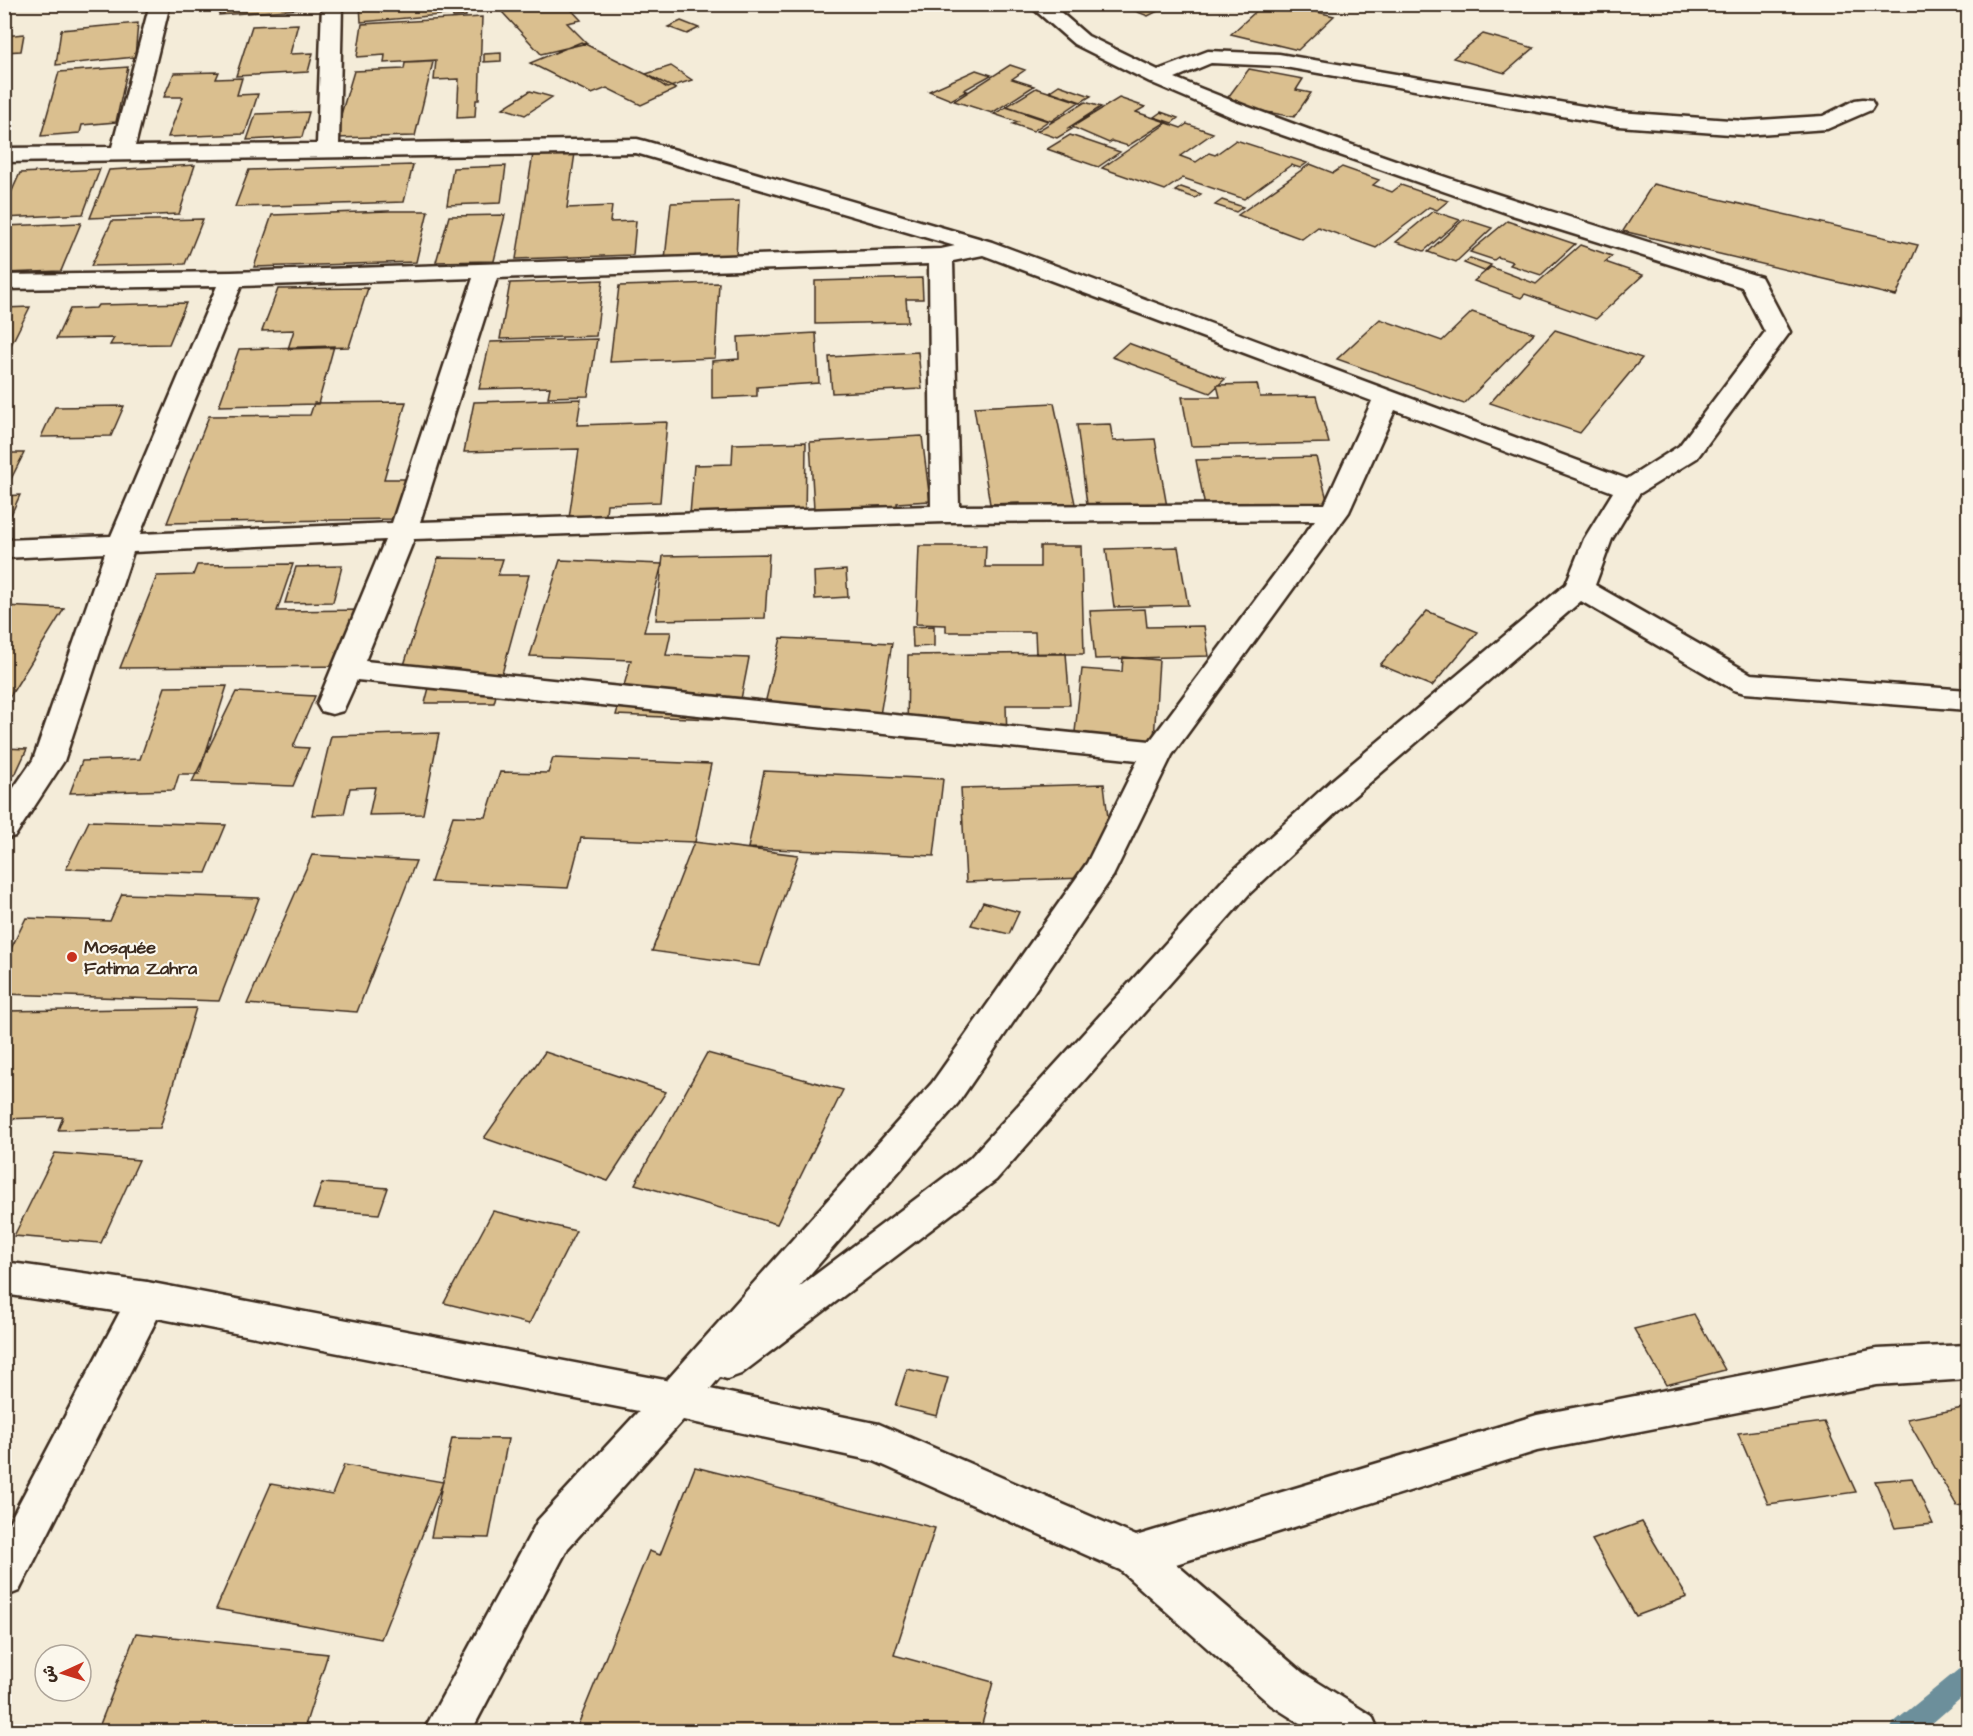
<svg xmlns="http://www.w3.org/2000/svg" width="1973" height="1736" viewBox="0 0 1973 1736" font-family="'Architects Daughter','Playpen Sans Arabic',sans-serif">
  <style>
    .lines { fill: none; stroke-linecap: round; stroke-linejoin: round }
    .stream { fill: #6c8f9b; fill-rule: evenodd }
    .building { fill: #dabf8f; stroke: #3b2a1e; stroke-width: 1.5 }
    .street-casing { stroke: #3b2a1e; stroke-width: 5 }
    .secondary-casing { stroke: #3b2a1e; stroke-width: 5 }
    .street { fill: #fbf7ec; fill-rule: evenodd }
    .secondary { fill: #fbf7ec; fill-rule: evenodd }
    .poi-dot { fill: #c8321e; stroke: #fbf7ec; stroke-width: 2 }
    .labels { text-anchor: middle; stroke-width: 4.5; stroke-linejoin: round; paint-order: stroke }
    .poi-label { font-size: 18px; font-weight: bold; fill: #3b2a1e; stroke: #fbf7ec; text-anchor: start }
  </style>
  <rect width="100%" height="100%" fill="#f4ecd9"/>
  <filter id="ink" filterUnits="userSpaceOnUse"><feTurbulence type="fractalNoise" baseFrequency=".0167" numOctaves="2"/><feDisplacementMap in="SourceGraphic" scale="12" xChannelSelector="R" yChannelSelector="G"/><feConvolveMatrix kernelMatrix="1 2 1 2 8 2 1 2 1" color-interpolation-filters="sRGB"/></filter>
  <g filter="url(#ink)">
    <g class="lines">
      <path class="stream" d="M1968,1665V1692L1922,1732H1890L1893,1723L1959,1669Z"/>
    </g>
    <path class="building" d="M221,4H302L301,9L219,15Z
      M360,4H465L466,16L453,17L452,14L361,22Z
      M537,4H566L581,20L567,23L587,43L541,54L502,12Z
      M1117,4H1172L1148,16Z
      M1264,4H1284L1334,16L1298,50L1231,34Z
      M482,17L479,100H476L475,117L457,118L459,79L434,80L436,60L384,63L385,55L357,57L362,24Z
      M681,21L699,28L687,34L668,27Z
      M138,23L135,57L56,65L61,30Z
      M298,24L290,54L313,53L308,72L236,76L252,26Z
      M24,34L21,51L4,52V36Z
      M1483,34L1534,48L1505,73L1453,58Z
      M581,42L676,89L641,105L607,88L592,94L530,63Z
      M501,53V61L484,62V54Z
      M433,62L415,136L334,138L354,71L404,69L405,63Z
      M1010,65L1025,70L1012,79L1034,86L992,113L954,101Z
      M671,66L692,80L667,88L646,74Z
      M128,67L116,122L82,125L80,133L41,136L59,72Z
      M1249,69L1303,79L1296,90L1311,93L1294,117L1223,104Z
      M976,70L991,75L964,90L967,91L951,100L929,91Z
      M219,72L216,79L242,78L237,95L258,94L245,134L168,137L183,97H164L174,73Z
      M1059,85L1091,96L1081,102L1050,91Z
      M1036,88L1079,102L1051,121L1007,106Z
      M530,91L552,97L525,115L503,108Z
      M1119,98L1145,107L1136,112L1166,122L1128,146L1112,141L1109,143L1072,127Z
      M1085,102L1101,107L1068,128L1072,129L1057,138L1037,131Z
      M1006,107L1048,121L1033,131L1013,124L1018,122L994,114Z
      M309,112L302,137L247,140L256,114Z
      M1161,112L1178,118L1172,123L1154,117Z
      M1167,123L1181,128L1187,124L1213,133L1180,156L1196,162L1209,153L1215,155L1236,140L1307,163L1300,168L1291,165L1244,199L1183,178L1165,190L1102,168Z
      M1070,135L1120,152L1098,167L1047,149Z
      M575,153L567,208L612,206L610,222L636,221L633,255L516,259L533,154Z
      M1310,164L1333,173L1342,167L1379,180L1373,185L1392,192L1401,185L1448,201L1437,210L1429,207L1376,248L1318,227L1302,239L1238,215Z
      M195,165L179,214L90,218L109,170Z
      M413,165L404,202L235,207L249,170Z
      M506,166L501,203L447,205L453,168Z
      M100,169L83,214L4,218V202H7L20,173Z
      M1653,184L1918,245L1896,296L1623,231Z
      M1181,187L1201,194L1195,198L1175,191Z
      M1222,200L1243,207L1236,212L1215,205Z
      M739,201L736,257L665,259L671,203Z
      M389,211H428L416,262L254,267L272,215Z
      M1433,211L1460,220L1424,251L1396,242Z
      M505,215L494,261L436,262L449,216Z
      M203,219L185,264L91,266L112,221Z
      M1464,219L1492,228L1456,262L1428,252Z
      M1507,221L1575,244L1541,275L1510,265L1513,262L1498,257L1494,260L1470,252Z
      M81,223L61,271L4,273V226Z
      M1580,245L1612,256L1605,262L1643,275L1596,319L1525,294L1521,298L1474,281L1491,267L1536,284Z
      M1470,258L1491,265L1484,271L1464,263Z
      M922,278L923,299H906L908,322L815,324V281Z
      M603,280L596,336L500,339L510,283Z
      M719,283L715,358L610,362L619,286Z
      M368,288L349,347L288,349L294,330L262,331L278,289Z
      M186,303L169,344L110,345L114,338L56,339L70,309L96,308L98,305Z
      M30,307L4,359V308Z
      M1472,312L1534,333L1464,404L1337,359L1380,319L1442,341Z
      M1555,330L1642,358L1580,433L1490,403Z
      M816,333L819,383L757,387V396L712,398V361L739,359L738,337Z
      M597,339L588,396L548,397L550,387L479,389L490,342Z
      M1128,343L1225,379L1210,393L1112,357Z
      M334,346L318,404L219,406L239,349Z
      M918,352L922,389L832,393L829,357Z
      M1257,384L1260,397L1316,396L1329,443L1191,446L1182,397H1220L1217,385Z
      M581,399L577,425L667,422L660,502L607,504L605,524L568,525L579,449L464,452L474,402Z
      M406,402L384,479H405L393,519L167,523L209,416L310,415L314,403Z
      M1054,403L1078,518L1022,521L1019,503L990,504L974,407Z
      M124,406L111,436L41,437L55,407Z
      M1110,424L1113,441L1155,439L1169,518L1089,520L1077,425Z
      M922,436L930,501L897,503L899,522L815,526L810,442Z
      M806,442L805,524L689,527L694,465L732,464L733,444Z
      M4,453H24L4,493Z
      M1316,457L1331,515L1207,518L1196,460Z
      M20,495L4,530V496Z
      M919,546H986L985,567H1040V546H1081L1084,654H1036L1035,632H946V625L916,624Z
      M1178,547L1188,605L1114,607L1106,549Z
      M769,554L765,618L656,620L663,556Z
      M438,558L503,559L498,575H529L494,703H425L430,684H398Z
      M560,560L662,564L644,632H671L666,655L749,658L737,720L616,715L631,660L530,656Z
      M293,564L277,611L365,610L349,666L120,668L157,576L193,575L197,565Z
      M342,566L333,602L285,603L296,567Z
      M846,570L848,597L815,599L814,572Z
      M4,606L64,609L4,706Z
      M1145,609L1147,627L1204,626L1209,656L1095,659L1090,611Z
      M1427,611L1478,632L1432,686L1380,665Z
      M934,626V646L913,647L912,627Z
      M781,638L892,643L878,727L761,720Z
      M1066,653L1070,705H1006L1007,738L907,739L908,655Z
      M1123,657L1159,660L1153,755L1073,750L1082,669L1122,672Z
      M227,686L199,774H179L174,790L70,793L82,761L140,759L165,687Z
      M236,692L315,696L293,747L309,748L293,786L192,782Z
      M439,733L423,814L369,815L375,787L350,788L344,814L312,815L331,736Z
      M4,748L27,749L15,775H4Z
      M553,758L711,764L695,842L581,838L568,888L431,882L453,816L486,817L500,772L548,773Z
      M764,771L943,779L934,856L748,848Z
      M1104,784L1115,877L966,882L961,788Z
      M89,821L226,825L206,873L66,869Z
      M694,842L798,855L760,966L652,951Z
      M312,855L416,861L357,1012L247,1004Z
      M122,894L259,898L219,1001L4,994V963L26,918L110,921Z
      M983,902L1019,912L1009,934L971,925Z
      M196,1008L160,1128L58,1130L63,1117L4,1119V1011Z
      M545,1052L666,1092L608,1181L484,1138Z
      M707,1053L843,1090L777,1224L635,1184Z
      M55,1153L139,1160L101,1243L14,1236Z
      M322,1183L388,1188L379,1214L313,1209Z
      M493,1211L576,1231L529,1324L444,1303Z
      M1694,1314L1725,1370L1666,1385L1634,1329Z
      M907,1369L948,1378L937,1416L895,1406Z
      M1968,1407V1504L1957,1506L1907,1419Z
      M1824,1422L1856,1492L1768,1504L1738,1433Z
      M452,1438L508,1439L489,1538L431,1537Z
      M344,1465L443,1482L381,1639L216,1609L271,1484L332,1495Z
      M695,1467L935,1528L894,1655L993,1682L980,1732H575L649,1551L660,1555Z
      M1912,1478L1933,1524L1895,1528L1875,1481Z
      M1642,1522L1687,1597L1636,1616L1592,1540Z
      M136,1633L328,1654L303,1732H97Z"/>
    <g class="lines">
      <g class="street-casing">
        <path id="street" d="M150,4H170L135,146L317,144L322,4H342L339,144L637,139L645,141L992,242L1627,479L1679,446L1765,332L1742,287L1509,214L1239,120L1150,82L1074,44L1028,4H1051L1088,36L1158,70L1208,51L1279,54L1618,112L1744,121L1823,116L1855,100L1863,99L1871,100L1874,105L1871,110L1827,129L1744,135L1618,126L1279,66L1211,63L1175,78C1366,156 1564,216 1761,277L1790,332L1697,458L1639,494L1612,539L1595,585L1751,674L1968,690V710L1745,693L1734,690L1581,601L1353,797L1249,894L996,1180L741,1374L727,1379L720,1377L710,1389L879,1424L1136,1536L1537,1415L1877,1349L1968,1345V1379L1877,1385L1537,1451L1176,1564L1303,1673L1372,1716L1379,1732H1314L1271,1705L1120,1570L874,1461L683,1420L568,1548L471,1732H423L538,1520L661,1387L932,1083L1087,863L1138,760L357,680L343,711L332,714L321,711L317,704L385,540L133,552L64,761L15,836L4,839V802L33,760L105,553L4,558V540L111,536L217,286L4,289V275L232,272L941,249L955,246L636,153L4,162V148L112,147ZM983,255L1372,401L1325,504L959,506L953,261ZM929,264L931,506L420,522L497,278ZM473,278L392,523L140,534L241,286ZM1395,410L1613,492L1584,539L1566,584L1331,781L1225,878L970,1158L799,1287L958,1103L1113,876L1172,755L1349,512ZM1315,520L1150,741L365,661L414,539L945,522Z
          M147,1282L161,1287L167,1299L19,1591L4,1597V1532L133,1287Z"/>
      </g>
      <g class="secondary-casing">
        <path id="secondary" d="M4,1262L147,1282L675,1382L689,1387L695,1400L689,1413L675,1418L147,1316L4,1294Z"/>
      </g>
      <use href="#street" class="street"/>
      <use href="#secondary" class="secondary"/>
    </g>
  </g>
  <circle class="poi-dot" cx="72" cy="957" r="6"/>
  <g class="labels">
    <g class="poi-label">
      <text x="84" y="953">Mosquée<tspan x="84" dy="21">Fatima Zahra</tspan></text>
    </g>
  </g>
  <rect width="1973" height="1736" fill="none" stroke="#fbf7ec" stroke-width="24"/>
  <rect x="12" y="12" width="1949" height="1712" fill="none" stroke="#3b2a1e" stroke-width="2" filter="url(#ink)"/>
  <g transform="translate(63 1673) rotate(266)"><circle r="28" fill="#fbf7ec" stroke="#aea59a" stroke-width="1.5"/>
  <path d="M0-4.5L10 22L0 15L-10 22Z" fill="#c8321e"/>
  <text y="-9" font-size="16" font-weight="bold" text-anchor="middle" fill="#3b2a1e">ش</text>
  </g>
</svg>
